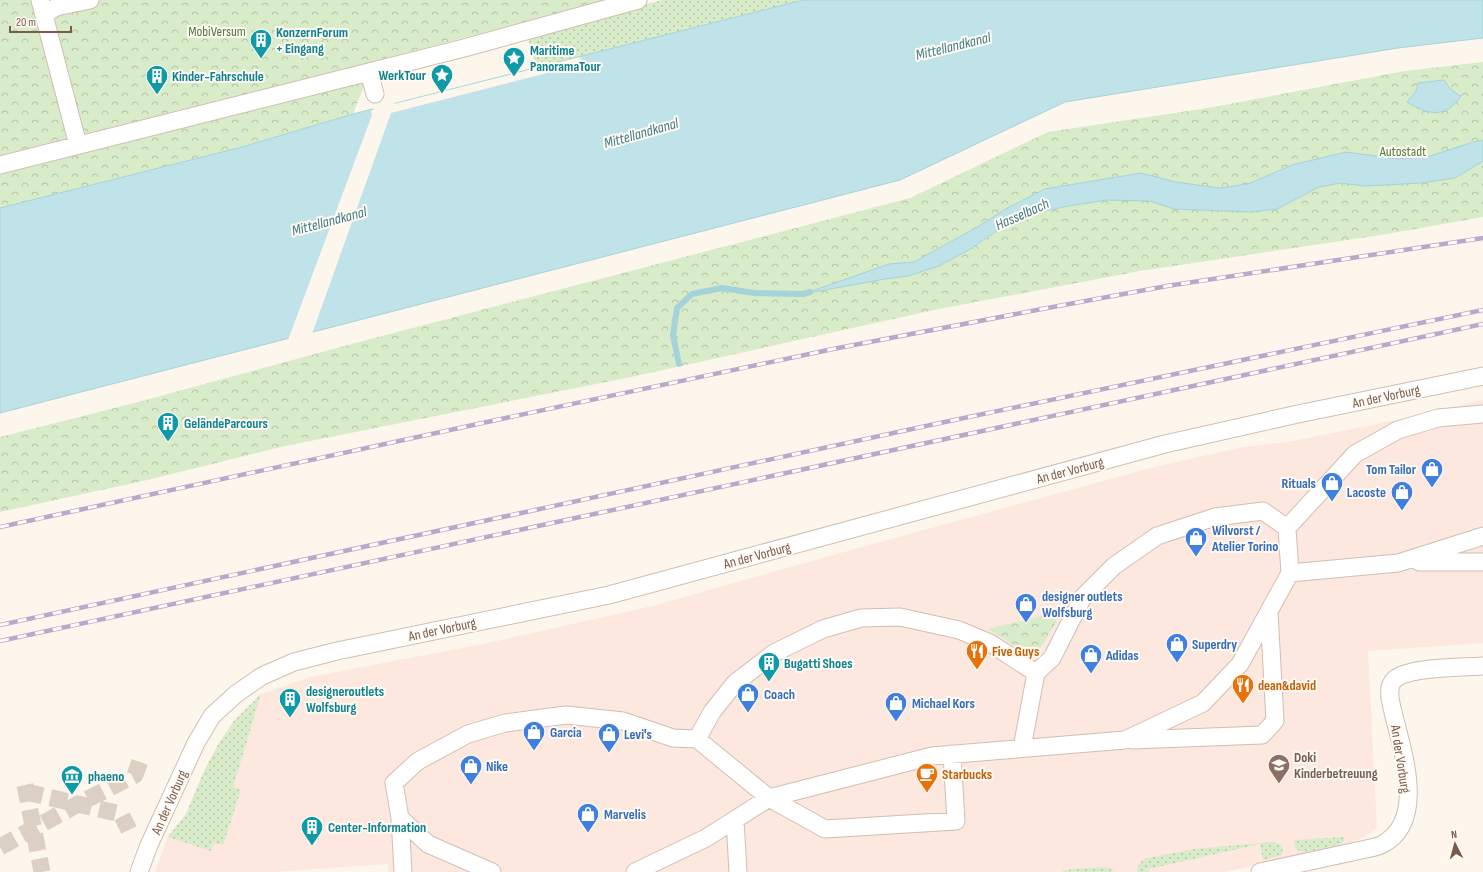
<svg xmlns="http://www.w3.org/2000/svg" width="1483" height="872" viewBox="0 0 1483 872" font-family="'Sofia Sans Condensed',sans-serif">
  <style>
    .commercial { fill: #fde8e0 }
    .grass { fill: url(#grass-dots) }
    .park { fill: url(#park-crowns) }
    .water { fill: #bfe3e8; stroke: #a5d3da }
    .pier { fill: #fdf6ec }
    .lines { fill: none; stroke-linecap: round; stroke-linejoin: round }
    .stream { stroke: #a5d3da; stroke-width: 6 }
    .street-tunnel { stroke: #dcd0c4; stroke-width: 17; stroke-dasharray: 17 8; stroke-linecap: butt }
    .street-casing { stroke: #d1beb0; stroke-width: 19 }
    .street { stroke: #fff; stroke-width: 17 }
    .rail-casing { stroke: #b9a8c9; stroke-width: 4.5 }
    .rail { stroke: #fffaf3; stroke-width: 3; stroke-dasharray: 9; stroke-linecap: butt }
    .labels { text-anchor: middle; stroke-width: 4; stroke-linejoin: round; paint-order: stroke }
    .park-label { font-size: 14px; fill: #537a41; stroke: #fffaf3 }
    .culture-label { font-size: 14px; font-weight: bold; fill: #0d838f; stroke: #fffaf3; text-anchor: start }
    .street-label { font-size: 14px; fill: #7a5c4d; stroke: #fffaf3 }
    .shop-label { font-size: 14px; font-weight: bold; fill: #366cbe; stroke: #fffaf3; text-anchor: start }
    .food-label { font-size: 14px; font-weight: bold; fill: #c56008; stroke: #fffaf3; text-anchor: start }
    .education-label { font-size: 14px; font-weight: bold; fill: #785e54; stroke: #fffaf3; text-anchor: start }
    .water-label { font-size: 15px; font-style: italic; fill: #437c86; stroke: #fffaf3 }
  </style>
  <defs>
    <pattern id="grass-dots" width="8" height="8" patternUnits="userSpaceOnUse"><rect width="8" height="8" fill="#d8ecc9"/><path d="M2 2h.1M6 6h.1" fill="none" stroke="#b4c2a5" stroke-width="1.8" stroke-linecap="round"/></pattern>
    <pattern id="park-crowns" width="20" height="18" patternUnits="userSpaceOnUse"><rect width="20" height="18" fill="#d8ecc9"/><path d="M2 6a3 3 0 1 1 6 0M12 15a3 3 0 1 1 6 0" fill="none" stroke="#b4c2a5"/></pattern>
  </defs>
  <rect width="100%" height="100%" fill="#fdf6ec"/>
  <path class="commercial" d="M1483,400V643L1368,651L1377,828L1364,837L1346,845L1225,872H389L388,864L272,872H155L168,836L186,814L204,771L219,743L234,721L261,694L287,685L310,677L488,643L652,606L869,545L1158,466L1243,447L1287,442L1382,423Z"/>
  <path class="grass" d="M663,0H803L536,68L527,34Z
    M261,694L233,787L241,790L223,845L214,843L211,851L168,837L186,814L204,771L219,743L234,721Z
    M1344,837V841L1341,844L1306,852L1299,851L1295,847L1294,840Z
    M1273,842L1281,845L1283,852L1280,856L1263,860L1260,844L1149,869V872H1137C1138,865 1140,861 1147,858L1195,849Z
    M1104,867L1111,869L1114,872H1063V870Z"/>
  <path class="park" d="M0,0H610L374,61L353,114L242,147L0,208Z
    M1483,62V217L1381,235L1140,271L934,310L636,376L285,446L143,481L0,512V437L138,402L359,342L910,198L1048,132L1208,108L1405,71Z
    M1050,614L1057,621L1034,658L988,629Z"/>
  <path class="water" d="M803,0H1483V38L1398,48L1065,102L900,180L0,413V208L242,147L353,114Z
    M1444,80L1451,90L1461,96C1446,119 1427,115 1407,102L1416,91L1418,83Z
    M1483,140V161L1455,178L1422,183L1365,186L1340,183L1319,187L1277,209L1250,212L1197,210L1174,209L1149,201L1107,200L1068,206L1023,216L989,236L969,250L939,266L908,276L885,279L803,294L889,264L914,262L979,226L1009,207L1045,189L1141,173L1176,182L1219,188L1248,184L1292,165L1346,152L1398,159L1430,156L1470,143Z"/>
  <path class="pier" d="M580,57L582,64L391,113L312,334L288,340L372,115L371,110H373L374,107L394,102V104Z"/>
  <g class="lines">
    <path class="stream" d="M679,364L673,335L677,308L692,294L722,288L754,293L803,294L810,292"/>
    <path class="street-tunnel" d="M25,785L42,872
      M26,792L121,814L129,830
      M0,847L78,804L135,775L141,758"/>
    <g class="street-casing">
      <path id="street" d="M40,0L78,145
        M44,15L56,7L90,0
        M369,72L375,94
        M0,165L464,48L638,0
        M1287,528L1290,573
        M1419,562H1483
        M697,739L769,798L825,829L956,821L952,754
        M1132,740L1262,735L1275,721L1269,612
        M1022,748L1036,673
        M400,818L403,872
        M735,820L738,872
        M139,872L149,845L196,743L212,716L236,694L262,676L294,662L337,651L609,595L1165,444L1298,414L1483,376
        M492,872L428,844L400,818L394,783L418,761L468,734L505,723L566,715L623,721L673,738L697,739L712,712L735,683L774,653L823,629L861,618L900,617L959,630L990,643L1036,673L1052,658L1083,597L1114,566L1157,536L1215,517L1263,511L1287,528L1355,454L1398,430L1438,418L1483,414
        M635,872L706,838L769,798L932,756L1125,740L1203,703L1240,664L1290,573L1398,563L1483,536
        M1260,872L1366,849C1371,848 1377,847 1381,845C1428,822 1402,750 1393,712C1391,703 1386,688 1394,680C1406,667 1463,667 1483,666"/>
    </g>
    <use href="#street" class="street"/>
    <g class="rail-casing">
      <path id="rail" d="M0,527L501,419L833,349L1042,309L1167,286L1483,238
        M0,625L940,423L1483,310
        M0,641L1483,324"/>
    </g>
    <use href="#rail" class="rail"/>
  </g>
  <defs>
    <g id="building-pin" transform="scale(1.15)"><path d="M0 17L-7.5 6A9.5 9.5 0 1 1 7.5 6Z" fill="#0f9aa8" stroke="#fffaf3"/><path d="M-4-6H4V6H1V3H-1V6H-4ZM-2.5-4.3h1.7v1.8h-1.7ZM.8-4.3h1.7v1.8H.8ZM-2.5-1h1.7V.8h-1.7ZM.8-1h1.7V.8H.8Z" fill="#fff"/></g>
    <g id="sight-pin" transform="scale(1.15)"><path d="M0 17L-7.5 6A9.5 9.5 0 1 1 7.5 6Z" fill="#0f9aa8" stroke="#fffaf3"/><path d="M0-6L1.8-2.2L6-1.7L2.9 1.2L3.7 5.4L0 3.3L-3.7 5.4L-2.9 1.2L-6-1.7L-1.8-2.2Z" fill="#fff"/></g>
    <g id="shop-pin" transform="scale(1.15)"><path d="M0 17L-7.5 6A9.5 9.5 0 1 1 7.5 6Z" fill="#3f7fe0" stroke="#fffaf3"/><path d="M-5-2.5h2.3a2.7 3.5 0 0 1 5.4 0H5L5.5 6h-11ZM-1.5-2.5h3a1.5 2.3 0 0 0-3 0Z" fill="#fff"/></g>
    <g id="restaurant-pin" transform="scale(1.15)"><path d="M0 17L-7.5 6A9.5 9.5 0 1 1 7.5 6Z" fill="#e8710a" stroke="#fffaf3"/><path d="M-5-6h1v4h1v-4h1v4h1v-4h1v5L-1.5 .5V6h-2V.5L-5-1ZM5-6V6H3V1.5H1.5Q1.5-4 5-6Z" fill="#fff"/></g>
    <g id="school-pin" transform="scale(1.15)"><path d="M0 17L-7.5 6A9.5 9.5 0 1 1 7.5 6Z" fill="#8d6e63" stroke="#fffaf3"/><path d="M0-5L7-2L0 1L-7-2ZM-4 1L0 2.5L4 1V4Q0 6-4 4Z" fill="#fff"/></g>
    <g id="cafe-pin" transform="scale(1.15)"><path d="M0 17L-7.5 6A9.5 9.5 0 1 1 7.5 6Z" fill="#e8710a" stroke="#fffaf3"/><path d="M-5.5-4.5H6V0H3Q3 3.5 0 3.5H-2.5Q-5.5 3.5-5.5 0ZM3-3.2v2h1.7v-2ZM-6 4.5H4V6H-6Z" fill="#fff"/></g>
    <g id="museum-pin" transform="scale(1.15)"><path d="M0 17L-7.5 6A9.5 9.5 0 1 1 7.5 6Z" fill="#0f9aa8" stroke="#fffaf3"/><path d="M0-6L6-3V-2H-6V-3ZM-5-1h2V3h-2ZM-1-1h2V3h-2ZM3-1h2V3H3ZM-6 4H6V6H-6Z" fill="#fff"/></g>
  </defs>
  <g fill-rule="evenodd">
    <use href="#building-pin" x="261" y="40"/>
    <use href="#sight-pin" x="514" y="58"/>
    <use href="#sight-pin" x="442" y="75"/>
    <use href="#building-pin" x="157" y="76"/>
    <use href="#building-pin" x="168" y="423"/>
    <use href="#shop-pin" x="1432" y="469"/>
    <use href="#shop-pin" x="1332" y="483"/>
    <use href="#shop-pin" x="1402" y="492"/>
    <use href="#shop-pin" x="1196" y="538"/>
    <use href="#shop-pin" x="1026" y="604"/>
    <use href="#shop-pin" x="1177" y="644"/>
    <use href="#restaurant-pin" x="977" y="651"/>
    <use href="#shop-pin" x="1091" y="655"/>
    <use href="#building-pin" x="769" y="663"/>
    <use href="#restaurant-pin" x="1243" y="685"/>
    <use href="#shop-pin" x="748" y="694"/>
    <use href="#building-pin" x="290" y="699"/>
    <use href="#shop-pin" x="896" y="703"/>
    <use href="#shop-pin" x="534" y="732"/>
    <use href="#shop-pin" x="609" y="734"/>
    <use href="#school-pin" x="1279" y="765"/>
    <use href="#shop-pin" x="471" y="766"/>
    <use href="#cafe-pin" x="927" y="774"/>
    <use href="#museum-pin" x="72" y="776"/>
    <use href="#shop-pin" x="588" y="814"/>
    <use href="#building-pin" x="312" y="827"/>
  </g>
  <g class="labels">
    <g class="park-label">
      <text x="217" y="36">MobiVersum</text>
      <text x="1403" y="156">Autostadt</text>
    </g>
    <g class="culture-label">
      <text x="276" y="37">KonzernForum<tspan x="276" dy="16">+ Eingang</tspan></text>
      <text x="530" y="55">Maritime<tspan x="530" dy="16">PanoramaTour</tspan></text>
      <text x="426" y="80" text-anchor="end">WerkTour</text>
      <text x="172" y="81">Kinder-Fahrschule</text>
      <text x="184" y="428">GeländeParcours</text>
      <text x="784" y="668">Bugatti Shoes</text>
      <text x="306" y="696">designeroutlets<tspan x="306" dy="16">Wolfsburg</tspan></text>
      <text x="88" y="781">phaeno</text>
      <text x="328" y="832">Center-Information</text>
    </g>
    <g class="street-label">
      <text transform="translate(1386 396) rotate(-12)" y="5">An der Vorburg</text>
      <text transform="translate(1070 470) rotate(-15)" y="5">An der Vorburg</text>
      <text transform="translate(757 555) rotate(-15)" y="5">An der Vorburg</text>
      <text transform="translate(442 629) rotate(-12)" y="5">An der Vorburg</text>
      <text transform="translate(1401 759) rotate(81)" y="5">An der Vorburg</text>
      <text transform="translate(169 802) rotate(-66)" y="5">An der Vorburg</text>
    </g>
    <g class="shop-label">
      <text x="1416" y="474" text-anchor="end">Tom Tailor</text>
      <text x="1316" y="488" text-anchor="end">Rituals</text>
      <text x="1386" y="497" text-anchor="end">Lacoste</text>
      <text x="1212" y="535">Wilvorst /<tspan x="1212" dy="16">Atelier Torino</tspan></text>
      <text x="1042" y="601">designer outlets<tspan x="1042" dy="16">Wolfsburg</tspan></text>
      <text x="1192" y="649">Superdry</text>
      <text x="1106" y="660">Adidas</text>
      <text x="764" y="699">Coach</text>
      <text x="912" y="708">Michael Kors</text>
      <text x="550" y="737">Garcia</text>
      <text x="624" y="739">Levi's</text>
      <text x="486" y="771">Nike</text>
      <text x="604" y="819">Marvelis</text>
    </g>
    <g class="food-label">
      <text x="992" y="656">Five Guys</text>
      <text x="1258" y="690">dean&amp;david</text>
      <text x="942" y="779">Starbucks</text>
    </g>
    <g class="education-label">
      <text x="1294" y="762">Doki<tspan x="1294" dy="16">Kinderbetreuung</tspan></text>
    </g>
    <g class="water-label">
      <text transform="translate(953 46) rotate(-14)" y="5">Mittellandkanal</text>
      <text transform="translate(641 133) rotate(-16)" y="5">Mittellandkanal</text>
      <text transform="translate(1022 214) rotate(-24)" y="5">Hasselbach</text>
      <text transform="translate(329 221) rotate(-15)" y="5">Mittellandkanal</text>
    </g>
  </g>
  <g transform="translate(1455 844) rotate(354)" stroke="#fffaf3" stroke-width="3" paint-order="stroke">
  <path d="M0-3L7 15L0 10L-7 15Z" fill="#7a5c4d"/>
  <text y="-6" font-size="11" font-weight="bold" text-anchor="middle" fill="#7a5c4d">N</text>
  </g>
  <path d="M10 26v6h61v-6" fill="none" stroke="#7a5c4d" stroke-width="2"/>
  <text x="16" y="26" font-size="12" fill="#7a5c4d" stroke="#fffaf3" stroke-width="3" paint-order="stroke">20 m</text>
</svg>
